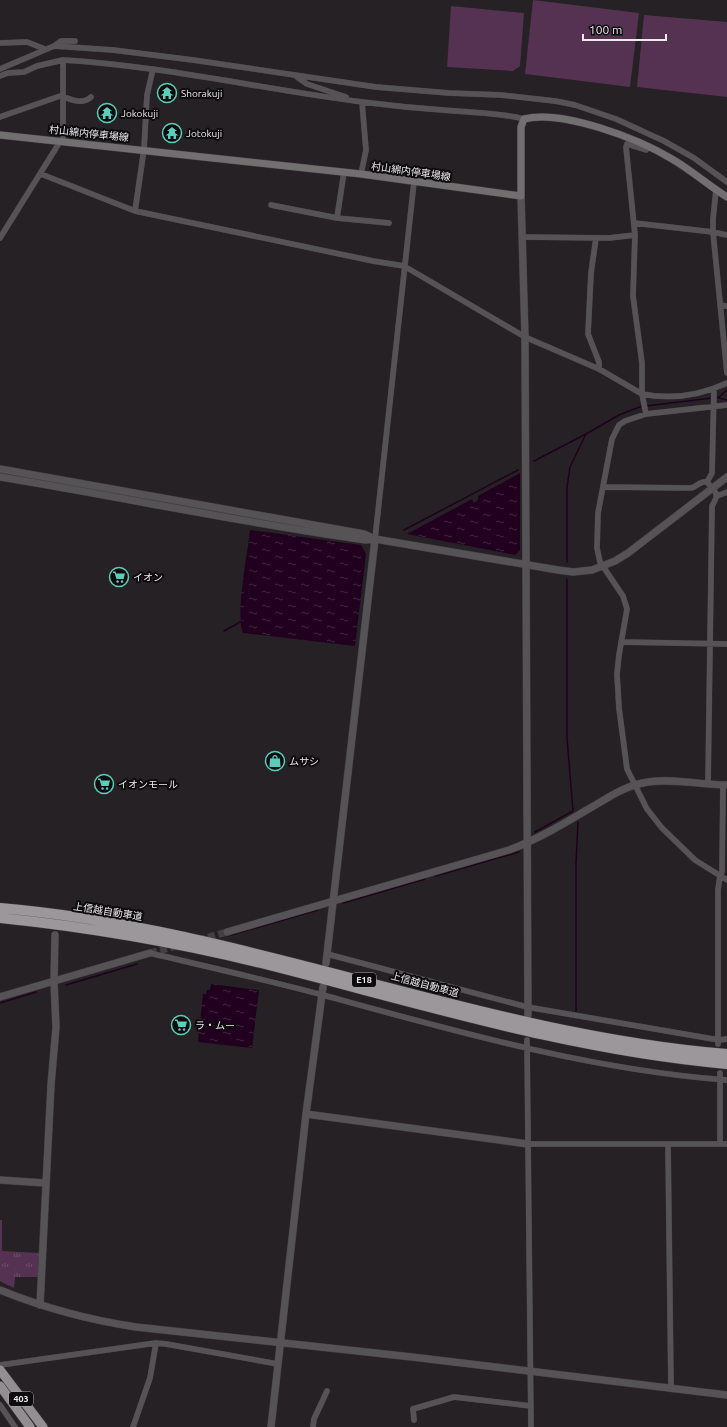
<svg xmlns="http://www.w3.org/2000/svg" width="727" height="1427" viewBox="0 0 727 1427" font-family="Ubuntu,'Noto Sans JP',sans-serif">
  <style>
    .grass { fill: url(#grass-tufts) }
    .garden { fill: #553251 }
    .water { fill: url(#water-ripples) }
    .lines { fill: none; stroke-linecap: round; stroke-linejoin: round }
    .stream { stroke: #21001f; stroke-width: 1.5 }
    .tertiary-tunnel { stroke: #433f42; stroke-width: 7; stroke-dasharray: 7 3.5; stroke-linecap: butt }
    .minor-casing { stroke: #413d40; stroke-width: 6 }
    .tertiary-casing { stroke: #413d40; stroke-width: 8 }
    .secondary-casing { stroke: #413d40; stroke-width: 8 }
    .trunk-casing { stroke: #413d40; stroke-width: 10 }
    .motorway-casing { stroke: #413d40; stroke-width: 11 }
    .minor { stroke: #555355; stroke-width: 5.5 }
    .tertiary { stroke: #555355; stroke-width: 7 }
    .secondary { stroke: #726f71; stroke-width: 7 }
    .trunk { stroke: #928e91; stroke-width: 9 }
    .motorway { stroke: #9c979b; stroke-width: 10 }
    .labels { text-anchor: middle; stroke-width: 4; stroke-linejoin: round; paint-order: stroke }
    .shield { fill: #0d0b0d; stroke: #aaa7a9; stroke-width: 1 }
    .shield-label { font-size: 9px; font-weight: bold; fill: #edeaec }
    .poi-label { font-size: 10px; fill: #edeaec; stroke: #0d0b0d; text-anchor: start }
    .street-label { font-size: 10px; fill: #edeaec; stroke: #0d0b0d }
  </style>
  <defs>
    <pattern id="grass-tufts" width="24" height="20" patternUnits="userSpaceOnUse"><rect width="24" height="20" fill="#553251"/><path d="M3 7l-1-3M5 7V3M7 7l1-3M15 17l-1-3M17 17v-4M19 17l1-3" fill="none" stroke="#6e506a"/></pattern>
    <pattern id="water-ripples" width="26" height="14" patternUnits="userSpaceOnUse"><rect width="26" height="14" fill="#21001f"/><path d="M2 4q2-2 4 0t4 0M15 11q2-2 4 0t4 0" fill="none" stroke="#422540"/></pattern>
  </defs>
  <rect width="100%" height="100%" fill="#252124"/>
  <path class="grass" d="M0,1220H2V1251L39,1253L38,1277H15L14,1288L0,1281Z"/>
  <path class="garden" d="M533,0L639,13L630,87L525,74Z
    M451,6L524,13L520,66L513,71L447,67Z
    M644,15L727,22V97L637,87Z"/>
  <path class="water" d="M520,473V550L515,555L407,534L472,499L474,503L478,500V496Z
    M250,530L361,545L366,554L355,646L243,633C235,617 248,551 250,530Z
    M211,984L259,990L252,1048L198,1042L203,994H206L207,990H210Z"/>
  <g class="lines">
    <path class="stream" d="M715,397L727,400
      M719,397L727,390
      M646,406L712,398
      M534,461L586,434L619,415L642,406
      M404,530L518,470
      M567,562V487L570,467L586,434
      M224,631L242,621
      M535,832L573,811L567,738V579
      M435,876L519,852
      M343,903L425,879
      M231,935L318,910
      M66,985L137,964
      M0,1003L36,992
      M576,1012V863L578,822"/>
    <path class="tertiary-tunnel" d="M198,940L227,932
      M150,953L177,946"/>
    <g class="minor-casing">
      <path id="minor" d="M0,43L27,42L45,49
        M54,46L61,41H75
        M0,69L54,46L113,50L193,60L376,87L449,93L501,95L555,101L575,105L616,119L664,141L694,158L727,182
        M0,76L8,73L24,72L37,66L63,60
        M297,77L307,84L346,97
        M63,99L67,98C75,102 85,103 91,97
        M0,117L63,95
        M63,141V60C163,66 262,89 362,102C393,106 424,109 455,111C479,113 501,113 524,119
        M41,174L135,211L373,261L404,266L525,337L599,369L642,394V363L633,296L635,235L626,147L627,144L646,150L649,146
        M361,174L366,150L362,102
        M716,190L713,219V232L727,373
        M271,205L337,218L344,172
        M135,211L144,149L147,95L153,69
        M337,218L389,223
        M634,223L713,232L727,235
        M522,237L609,238L635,235
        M0,238L61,140
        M596,238L591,273L588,334L599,362V369
        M720,305L727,306
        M727,405L646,414L625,421L619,425L612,439L598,513L597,548L600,562L623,596L627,609L619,655L617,674L619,708L627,769L647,809L662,828L695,860L727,880
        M646,414L642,394C672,400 699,396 727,383
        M603,487L690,488C696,488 700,480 707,482
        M717,496L727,492
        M375,539L414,182
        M621,642L727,644
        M708,784L712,506C720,493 716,493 707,482L712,473L714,389
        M150,953C208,967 266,980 323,995C454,1031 591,1070 727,1080
        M327,954L527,1007L719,1040L727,1039
        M527,1040L531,1427
        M718,1044V890L720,876L722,872L723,785
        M528,1144H727
        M668,1144L671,1387
        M720,1144V1073
        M0,1365L156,1343L166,1344L278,1364
        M0,1405L15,1427
        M414,1420L413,1409L454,1397L531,1406
        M133,1427L150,1378L156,1343
        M313,1427L314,1419L327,1391"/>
    </g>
    <g class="tertiary-casing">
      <path id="tertiary" d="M521,196L525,337L528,1015
        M0,469L364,534L375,539L366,540C243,523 122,497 0,477
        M227,932L509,850C536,840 560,826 585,811C607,799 622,786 648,782C674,778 701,785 727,785
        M326,963L375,539L558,570L573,572L592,570L615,561L628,553L727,477
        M0,997L150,953
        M306,1114L528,1144
        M0,1180L45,1183
        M0,1290C44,1308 89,1320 136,1327L412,1357L727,1395
        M40,1305L51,1085L56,1027L54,982L55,935
        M271,1427L306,1114L323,987"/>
    </g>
    <g class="secondary-casing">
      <path id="secondary" d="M0,135L361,174L521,196V127L524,119C562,109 639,139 672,159C691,170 708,185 727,197"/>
    </g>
    <g class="trunk-casing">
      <path id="trunk" d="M0,1370L43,1427
        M0,1386L30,1427"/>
    </g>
    <g class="motorway-casing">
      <path id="motorway" d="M0,908C249,929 479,1034 727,1054
        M0,918C88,927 175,942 261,963C416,1002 567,1050 727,1064"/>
    </g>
    <use href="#minor" class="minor"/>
    <use href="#tertiary" class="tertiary"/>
    <use href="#secondary" class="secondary"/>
    <use href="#trunk" class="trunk"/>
    <use href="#motorway" class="motorway"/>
  </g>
  <defs>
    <g id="temple-ring" transform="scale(1)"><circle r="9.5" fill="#0d0b0d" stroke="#5bcebb" stroke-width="1.5"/><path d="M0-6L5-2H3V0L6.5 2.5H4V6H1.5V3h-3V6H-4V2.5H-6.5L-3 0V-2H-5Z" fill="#5bcebb"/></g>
    <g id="supermarket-ring" transform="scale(1)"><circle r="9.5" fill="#0d0b0d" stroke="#5bcebb" stroke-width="1.5"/><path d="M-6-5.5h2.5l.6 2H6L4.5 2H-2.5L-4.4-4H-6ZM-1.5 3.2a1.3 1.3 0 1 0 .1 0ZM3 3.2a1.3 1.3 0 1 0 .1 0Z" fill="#5bcebb"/></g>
    <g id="shop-ring" transform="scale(1)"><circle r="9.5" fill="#0d0b0d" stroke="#5bcebb" stroke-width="1.5"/><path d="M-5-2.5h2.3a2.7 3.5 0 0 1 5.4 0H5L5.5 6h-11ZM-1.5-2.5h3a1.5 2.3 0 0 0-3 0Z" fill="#5bcebb"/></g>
  </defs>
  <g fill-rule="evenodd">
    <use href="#temple-ring" x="167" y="93"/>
    <use href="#temple-ring" x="107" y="113"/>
    <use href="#temple-ring" x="172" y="133"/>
    <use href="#supermarket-ring" x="119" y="577"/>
    <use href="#shop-ring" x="275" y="761"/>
    <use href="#supermarket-ring" x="104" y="784"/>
    <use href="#supermarket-ring" x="181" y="1025"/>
  </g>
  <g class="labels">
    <g class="shield">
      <rect x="352" y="973" width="24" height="14" rx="3"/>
      <rect x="9" y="1392" width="24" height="14" rx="3"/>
    </g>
    <g class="shield-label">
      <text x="364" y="983">E18</text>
      <text x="21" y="1402">403</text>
    </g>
    <g class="poi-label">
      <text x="181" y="97">Shorakuji</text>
      <text x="121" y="117">Jokokuji</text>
      <text x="186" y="137">Jotokuji</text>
      <text x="133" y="581">イオン</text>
      <text x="289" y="765">ムサシ</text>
      <text x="118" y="788">イオンモール</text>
      <text x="195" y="1029">ラ・ムー</text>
    </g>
    <g class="street-label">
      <text transform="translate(89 133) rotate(6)" y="4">村山綿内停車場線</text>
      <text transform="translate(411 171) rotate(8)" y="4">村山綿内停車場線</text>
      <text transform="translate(108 911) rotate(9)" y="4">上信越自動車道</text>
      <text transform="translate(425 984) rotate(15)" y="4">上信越自動車道</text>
    </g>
  </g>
  <path d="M583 34v6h83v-6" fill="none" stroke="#edeaec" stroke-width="2"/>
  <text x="589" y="34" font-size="12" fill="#edeaec" stroke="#0d0b0d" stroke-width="3" paint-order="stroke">100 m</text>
</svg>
